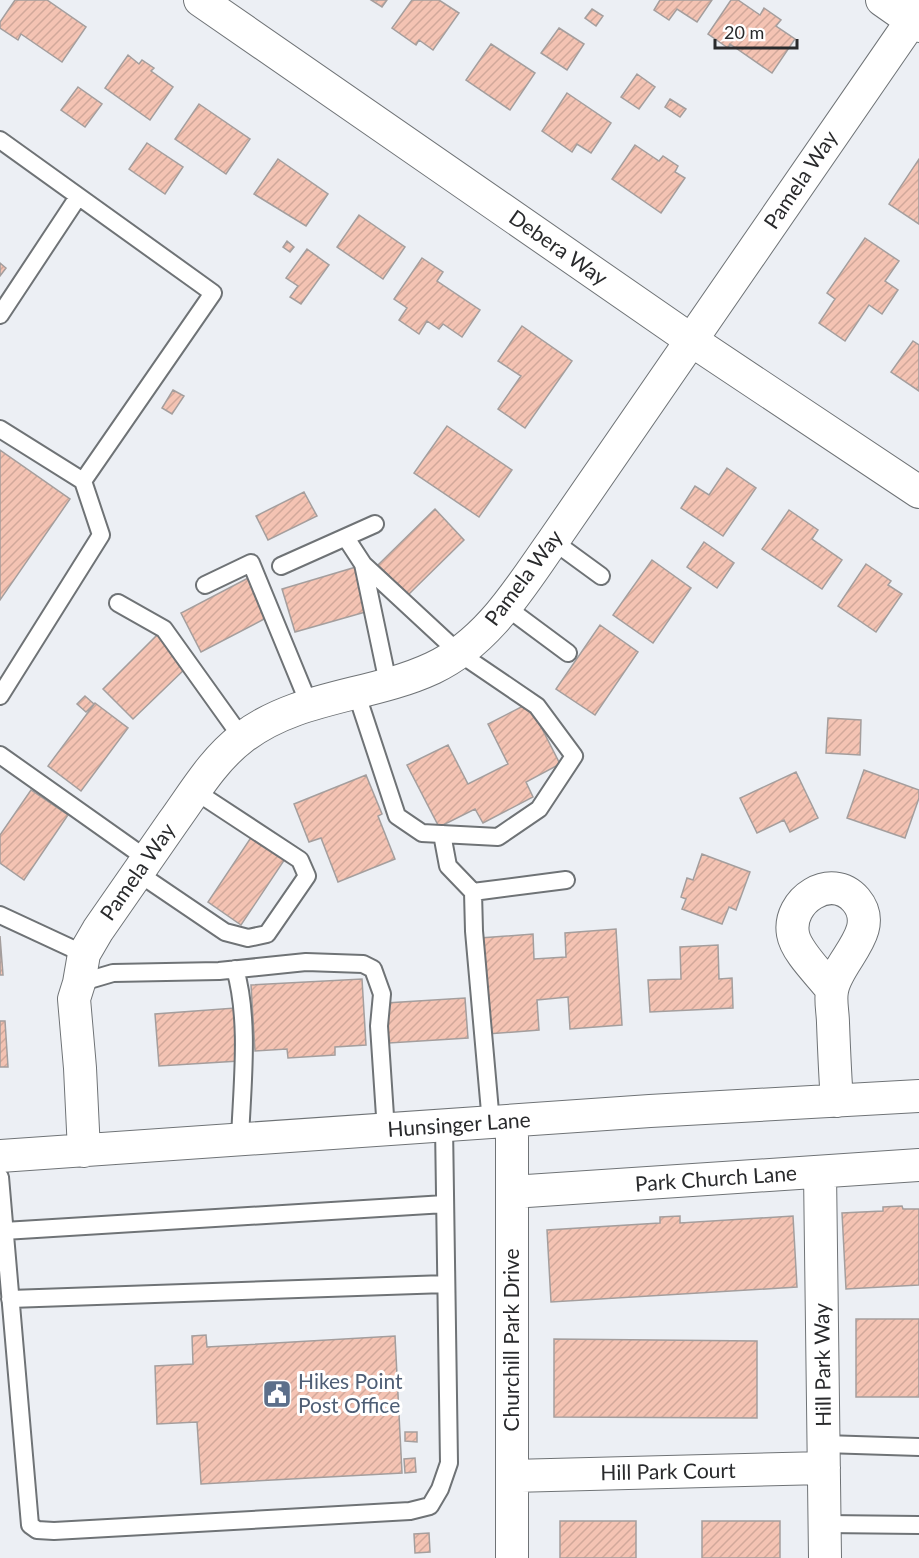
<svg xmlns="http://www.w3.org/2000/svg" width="919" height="1558" viewBox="0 0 919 1558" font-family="Lato,sans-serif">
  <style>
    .building { fill: url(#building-hatch); stroke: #a49e9d; stroke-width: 1.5 }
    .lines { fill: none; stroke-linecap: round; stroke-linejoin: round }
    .lane-casing { stroke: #6f7376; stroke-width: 20 }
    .street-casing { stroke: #6f7376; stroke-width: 34 }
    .lane { stroke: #fff; stroke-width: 16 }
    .street { stroke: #fff; stroke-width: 32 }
    .labels { text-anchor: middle; stroke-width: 6; stroke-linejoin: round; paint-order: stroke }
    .street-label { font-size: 21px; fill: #292a2c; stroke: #fff }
    .service-label { font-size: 21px; fill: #4e5e75; stroke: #fff; text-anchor: start }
  </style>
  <defs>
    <pattern id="building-hatch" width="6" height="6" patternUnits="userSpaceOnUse" patternTransform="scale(1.5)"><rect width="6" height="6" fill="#f4c3b3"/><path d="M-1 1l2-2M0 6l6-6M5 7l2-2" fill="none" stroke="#d1a89a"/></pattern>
  </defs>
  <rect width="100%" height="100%" fill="#eceff4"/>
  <path class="building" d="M15,0H47L86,27L62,62L21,34L18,40L0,28V22Z
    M371,0H387L382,7Z
    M412,0H439L459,13L433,50L419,40L416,45L392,28Z
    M660,0H712L697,22L677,9L669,20L654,10Z
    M731,0H738L760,15L764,8L781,20L776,26L795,39L772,73L730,44L728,48L708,34Z
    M592,9L603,16L596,26L585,18Z
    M559,28L584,44L567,70L541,53Z
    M491,44L535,73L510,110L466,80Z
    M128,55L139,64L142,60L154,68L151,71L173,87L150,120L105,88Z
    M637,74L655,87L639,109L621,97Z
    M78,87L102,104L85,127L61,110Z
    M567,93L611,123L591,153L577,144L572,152L542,131Z
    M670,99L686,109L680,117L665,107Z
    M199,104L250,139L226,174L175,139Z
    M147,143L183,167L165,194L129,169Z
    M635,145L659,161L663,156L678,166L675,172L685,178L661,213L612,179Z
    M278,159L328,194L306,226L254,194Z
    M919,159V224L889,204Z
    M359,215L405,247L383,279L337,247Z
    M865,238L899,261L885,281L898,290L882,314L869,305L845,341L819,323L835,299L827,293Z
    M287,241L294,247L290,252L283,247Z
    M307,249L329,265L301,304L290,297L298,286L286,278Z
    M422,258L443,272L437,281L480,310L462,337L443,324L439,329L427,321L419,334L399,320L407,308L394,299Z
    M0,263L6,268L0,276Z
    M522,326L572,361L525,428L498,409L521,376L498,361Z
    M913,341L919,345V391L891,372Z
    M173,390L184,396L172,414L162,408Z
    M447,426L512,470L479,517L414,473Z
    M0,450L70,499L0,600Z
    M727,468L756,488L723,536L681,508L695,486L709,495Z
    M304,492L317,516L268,540L256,516Z
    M435,509L464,540L408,595L378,565Z
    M789,510L818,530L812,539L842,560L822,589L762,549Z
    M704,542L734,563L717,588L687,567Z
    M652,560L691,588L653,643L613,615Z
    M866,564L891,581L888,585L902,594L876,632L838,606Z
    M356,567L369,611L295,632L282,589Z
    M250,577L270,616L201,652L181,613Z
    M600,625L638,652L595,715L556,689Z
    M158,634L189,665L133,719L103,689Z
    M85,696L94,704L86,712L77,704Z
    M95,703L128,728L81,791L48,766Z
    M529,703L560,764L526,782L533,797L483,823L475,809L439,827L407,765L448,745L468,784L508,764L488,724Z
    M828,718L861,720L860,755L826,753Z
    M864,770L919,790V798L905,838L847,818Z
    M796,772L818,818L790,832L784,820L757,833L740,798Z
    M366,775L382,814L378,816L395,859L338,882L321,838L309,842L294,804Z
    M31,790L68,815L24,880L0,863V835Z
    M252,836L285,859L241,925L208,902Z
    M702,854L750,872L736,910L729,907L722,924L682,909L686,899L681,897L687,878L693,880Z
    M616,929L622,1025L570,1029L568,997L537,1000L539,1030L487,1034L480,938L533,934L534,959L566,957L565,933Z
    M0,936L3,975H0Z
    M718,945L719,979L732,978L733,1008L650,1012L648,980L681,979L680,947Z
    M362,979L366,1045L335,1047V1055L288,1058L287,1049L255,1051L251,985Z
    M465,998L468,1038L389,1043L386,1003Z
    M235,1008L239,1061L159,1066L155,1014Z
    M0,1021H5L8,1067H0Z
    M902,1206L903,1209H919V1285L846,1289L842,1213L883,1211V1207Z
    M680,1216V1223L793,1216L797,1287L551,1302L547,1230L660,1223V1217Z
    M856,1319H919V1397H856Z
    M206,1335L207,1347L395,1336L402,1473L201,1484L197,1422L157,1424L155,1366L193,1364L192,1336Z
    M554,1339L757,1341V1418L554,1417Z
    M405,1432H417V1442L405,1441Z
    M415,1458L416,1472L405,1473L404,1459Z
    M560,1521H636V1558H560Z
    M702,1521H780V1558H702Z
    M429,1533L430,1552L415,1553L414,1534Z"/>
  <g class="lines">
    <g class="lane-casing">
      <path id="lane" d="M0,140L213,293L83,481L0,429
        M0,315L78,197
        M346,538L363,564L459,653L537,706L574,756L539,809L498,837L422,833L397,816L356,692
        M553,541L601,576
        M363,564L388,683
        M281,566L375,524
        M205,585L251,563L309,704
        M118,603L164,629L242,738
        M506,607L568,653
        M0,696L101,535L83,481
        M0,755L147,859
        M442,834L448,866L473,892L474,931L491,1123
        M138,873L225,932L248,938L267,934L307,876L300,860L195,791
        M473,892L566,880
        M0,915L84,954
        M235,969C250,1020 242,1086 240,1139
        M79,983L113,973L219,971L306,962L363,964L373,969L382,994L379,1026L386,1131
        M0,1177L30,1525L37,1530L54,1531L410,1511L430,1506L440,1489L449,1463L444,1126
        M4,1231L445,1204
        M10,1299L446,1284
        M824,1444L919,1447
        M825,1524L919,1525"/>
    </g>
    <g class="street-casing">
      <path id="street" d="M200,0L691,340L919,492
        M882,0L919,26
        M832,990C821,975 796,952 793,934C787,901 831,871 856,900C882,931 836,961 832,991C830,1001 833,1013 833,1023C834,1049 835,1075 837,1101
        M84,1151L80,1068L74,999L79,983L84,954L98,930C123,894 148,858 173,822C194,793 213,760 242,738C298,695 371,697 433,668C488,642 519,589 553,541L919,10
        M0,1156L650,1111L919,1096
        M820,1172L825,1558
        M512,1192L919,1165
        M512,1476L824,1468
        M512,1558V1121"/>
    </g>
    <use href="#lane" class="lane"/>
    <use href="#street" class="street"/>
  </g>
  <defs>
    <g id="civic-square" transform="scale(1.5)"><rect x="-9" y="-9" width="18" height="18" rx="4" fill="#5c6f8a" stroke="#fff"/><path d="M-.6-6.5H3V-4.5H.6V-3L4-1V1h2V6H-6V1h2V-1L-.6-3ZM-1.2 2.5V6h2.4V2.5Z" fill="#fff"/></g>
  </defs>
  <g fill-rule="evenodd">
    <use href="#civic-square" x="277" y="1394"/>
  </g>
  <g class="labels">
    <g class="street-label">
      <text transform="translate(801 180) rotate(-56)" y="7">Pamela Way</text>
      <text transform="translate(558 248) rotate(35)" y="7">Debera Way</text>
      <text transform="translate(524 578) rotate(-53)" y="7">Pamela Way</text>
      <text transform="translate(138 872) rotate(-55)" y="7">Pamela Way</text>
      <text transform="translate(459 1125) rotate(-4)" y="7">Hunsinger Lane</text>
      <text transform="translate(716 1179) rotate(-4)" y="7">Park Church Lane</text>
      <text transform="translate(512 1340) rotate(-90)" y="7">Churchill Park Drive</text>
      <text transform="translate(823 1365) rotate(-91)" y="7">Hill Park Way</text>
      <text transform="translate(668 1472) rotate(-1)" y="7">Hill Park Court</text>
    </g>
    <g class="service-label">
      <text x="298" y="1389">Hikes Point<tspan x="298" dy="24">Post Office</tspan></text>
    </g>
  </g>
  <path d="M715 39v9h82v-9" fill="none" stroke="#292a2c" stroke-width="3"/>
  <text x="724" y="39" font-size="18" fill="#292a2c" stroke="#ffffff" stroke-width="4.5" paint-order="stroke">20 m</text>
</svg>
